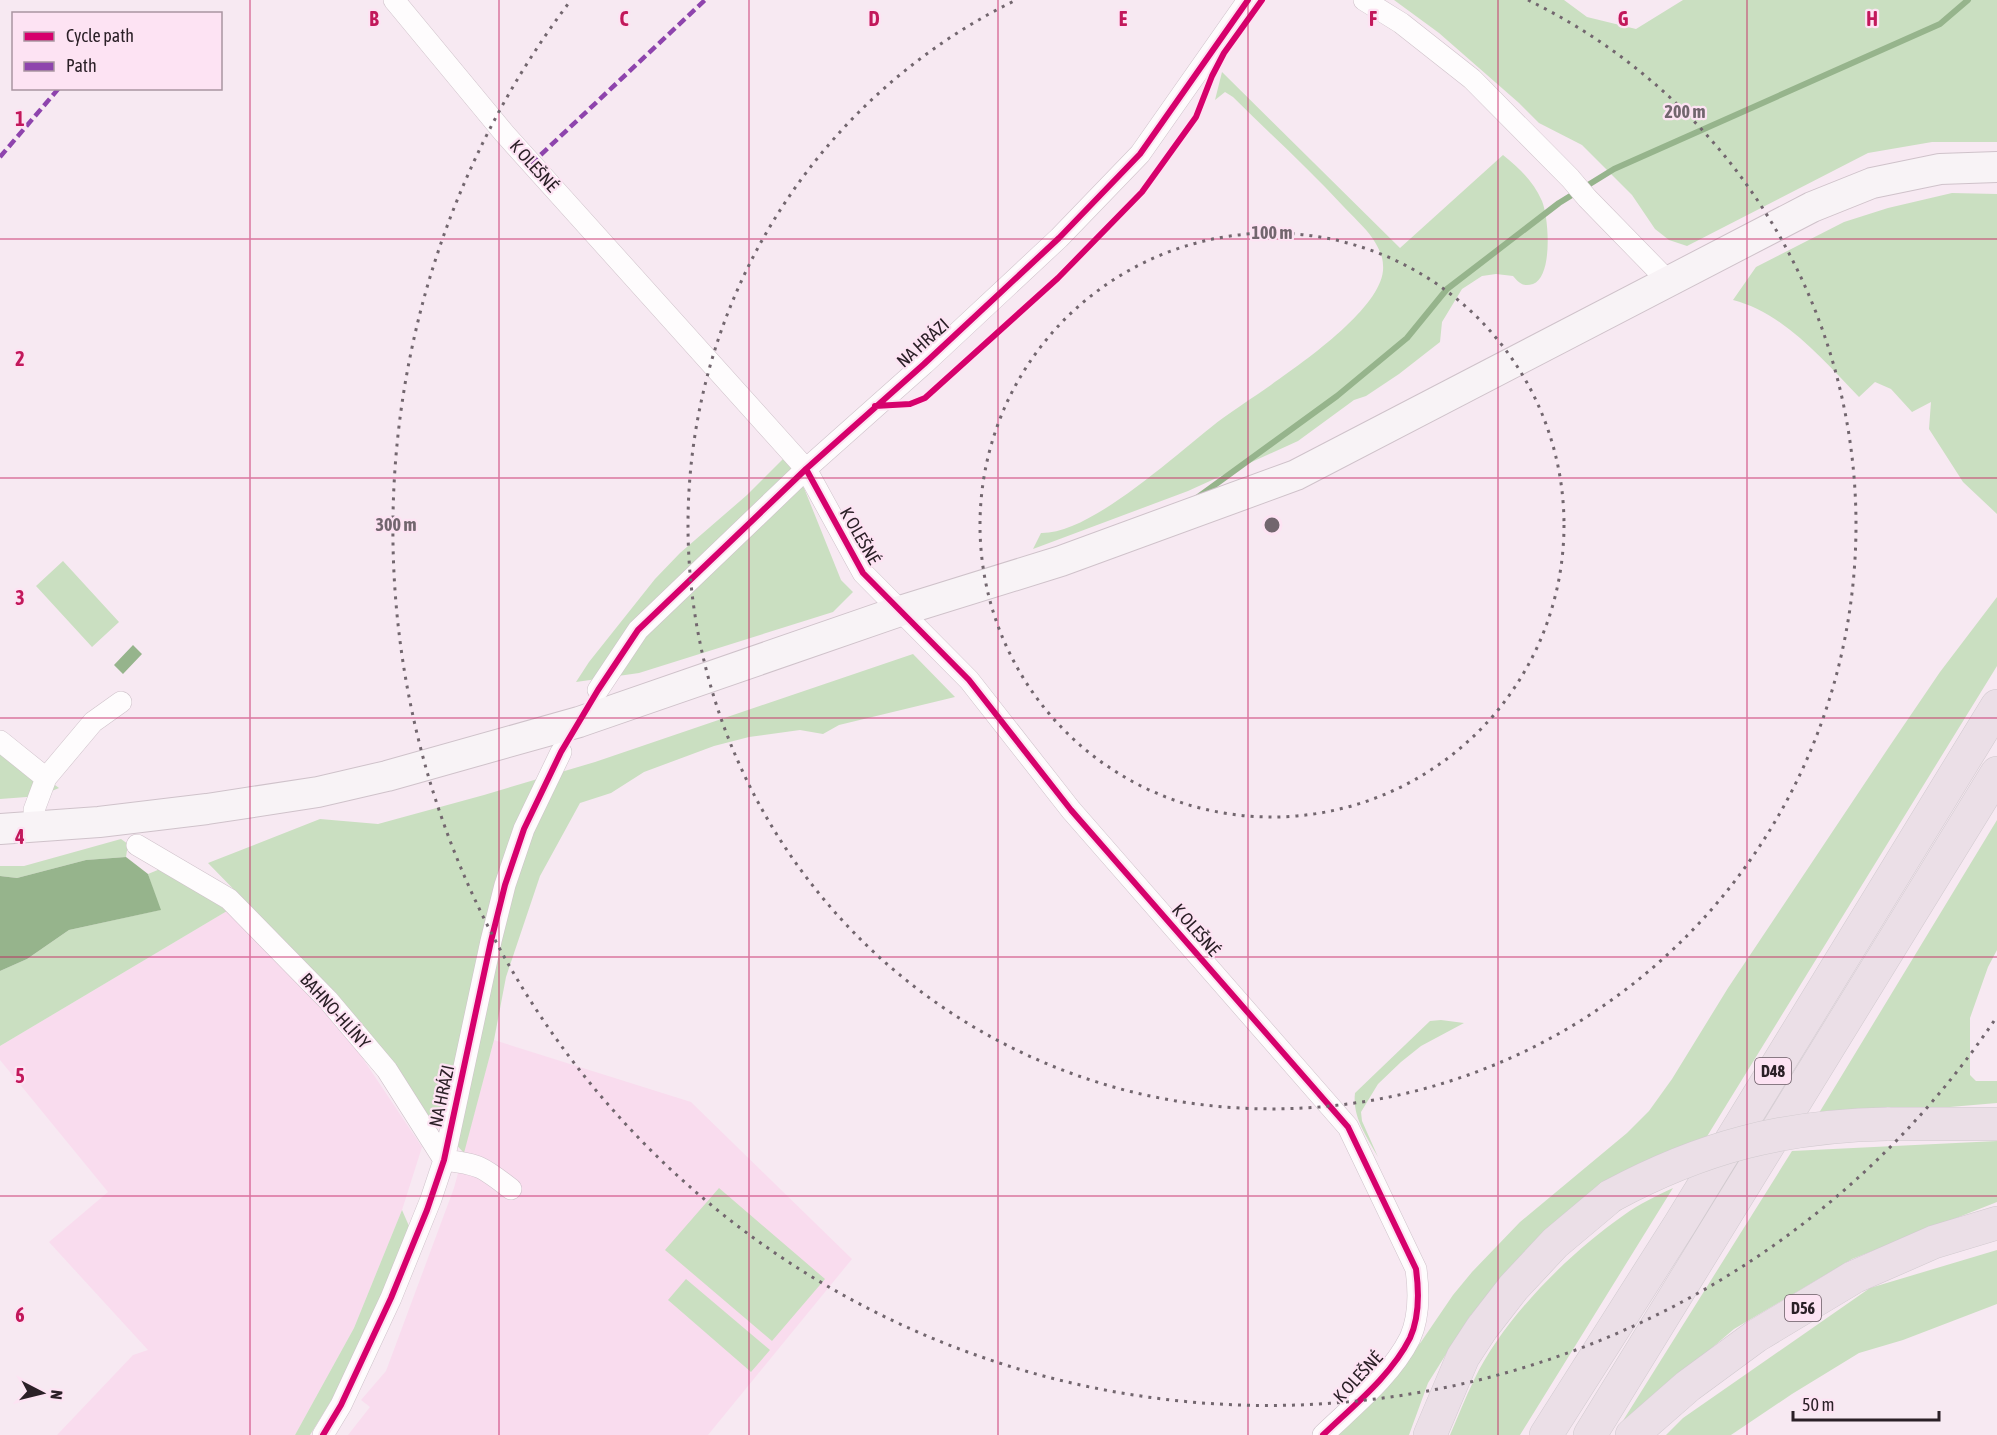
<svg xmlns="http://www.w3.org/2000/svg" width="1997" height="1435" viewBox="0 0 1997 1435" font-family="'Asap Condensed',sans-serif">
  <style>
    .built { fill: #f9dcee }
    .green { fill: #cadfc1 }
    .water { fill: #96b48c }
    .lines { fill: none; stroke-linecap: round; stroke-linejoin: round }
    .stream { stroke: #96b48c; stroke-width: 6 }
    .street-casing { stroke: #cfc2ca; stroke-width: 22 }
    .secondary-casing { stroke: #cfc2ca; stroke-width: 32 }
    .highway-casing { stroke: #d1cacf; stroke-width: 34 }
    .street { stroke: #fefcfd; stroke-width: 21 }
    .secondary { stroke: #f8f3f6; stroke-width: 30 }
    .highway { stroke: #ebdfe7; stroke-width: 33 }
    .highway-bridge-casing { stroke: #d1cacf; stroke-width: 34; stroke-linecap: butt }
    .highway-bridge { stroke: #ebdfe7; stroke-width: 33 }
    .quiet { stroke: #8e44ad; stroke-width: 4.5; stroke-dasharray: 9 4.5; stroke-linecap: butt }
    .cycleway-casing { stroke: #fde3f3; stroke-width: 10 }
    .cycleway { stroke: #d6006c; stroke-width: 6 }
    .grid { fill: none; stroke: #c2185b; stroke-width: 1.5; stroke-opacity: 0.55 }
    .ring { fill: none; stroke: #72666e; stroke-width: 3; stroke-dasharray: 3 6 }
    .labels { text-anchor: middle; stroke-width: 4.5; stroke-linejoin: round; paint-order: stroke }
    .shield { fill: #fde3f3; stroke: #6a5a64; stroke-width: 1.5 }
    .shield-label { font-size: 16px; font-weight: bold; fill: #2b2027 }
    .street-label { font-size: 18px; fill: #2b2027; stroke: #fde3f3 }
    .grid-label { font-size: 20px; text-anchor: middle; font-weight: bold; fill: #c2185b; stroke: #fde3f3; stroke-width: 4.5; stroke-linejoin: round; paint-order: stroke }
    .centre { fill: #72666e; stroke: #fde3f3; stroke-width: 3 }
    .ring-label { font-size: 18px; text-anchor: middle; font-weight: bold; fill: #72666e; stroke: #fde3f3; stroke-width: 4.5; stroke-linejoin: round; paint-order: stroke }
  </style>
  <rect width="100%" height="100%" fill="#f7e9f2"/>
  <path class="built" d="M227,911L341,1026L422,1147L402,1210L354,1328L295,1435H57L133,1355L148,1350L49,1242L108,1192L0,1060V1046Z
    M494,1040L691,1102L852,1259L708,1435H348L370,1407L361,1400L386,1371L454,1188Z"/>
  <path class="green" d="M1394,0H1564L1587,17L1636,29L1683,0H1997V142H1932L1868,153L1687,246L1669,240L1655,229L1632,195L1582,145L1539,123L1519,103L1439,33Z
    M1222,72L1400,248L1503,155C1520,169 1533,181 1542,201C1549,218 1553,277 1533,284C1523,287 1519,283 1513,276L1496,274L1482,276L1462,289L1442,322L1440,342L1399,374L1366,396L1354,400L1298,441L1188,491L1033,549L1041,533C1093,534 1181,449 1223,418C1260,391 1388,314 1383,265C1383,256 1378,247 1373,239C1365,227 1353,217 1343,206C1308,168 1269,133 1233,97L1225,92L1215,100Z
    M1952,193L1997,194V514L1963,482L1929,429L1931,402L1912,412L1891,389L1875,382L1859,397C1823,360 1784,313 1733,300L1756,267L1844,222L1888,208Z
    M786,456L804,488L841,580L853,592L833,612L639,673L576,682L589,662L655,579L680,553L747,495Z
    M63,561L119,622L92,647L36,586Z
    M1997,597V666L1706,1138L1541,1234L1470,1316L1428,1383L1409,1435H1331L1404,1363L1421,1342L1453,1295L1472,1272L1520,1222L1627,1133L1649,1111L1672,1079L1728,988L1889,747L1940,672Z
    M913,654L955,697L839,725L823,734L800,730L749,737L714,746L644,772L611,793L580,803L540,876L506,977L494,1040L464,1153L429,1116L336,994L208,863L320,819L378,824L484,795L595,762Z
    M0,744L59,788L40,796L0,799Z
    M1997,820V950L1988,967L1970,1018V1075L1976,1081H1997V1103L1903,1111L1819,1113Z
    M121,839L128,844L126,857L86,860L17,878L0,876V866H24Z
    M165,867L227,911L0,1046V971L27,959L69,930L160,910L148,874Z
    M1441,1020L1464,1023L1421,1046L1401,1062L1378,1084L1361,1112L1362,1121L1378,1157C1367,1137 1352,1117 1355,1093L1430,1021Z
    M1997,1141V1202L1852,1259L1734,1329L1619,1427L1792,1151Z
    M719,1188L825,1279L772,1341L665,1250Z
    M1673,1188L1520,1435H1450C1458,1417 1465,1398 1474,1380C1503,1319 1569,1253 1624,1215C1639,1204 1656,1196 1673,1188Z
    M402,1210L409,1226L407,1242L334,1396L310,1435H295L354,1328Z
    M1997,1250V1304L1903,1340L1859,1353L1792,1394L1731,1435H1666L1683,1418L1870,1288Z
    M686,1279L770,1350L751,1372L668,1300Z"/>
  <path class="water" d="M133,645L142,654L123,674L114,665Z
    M126,857L148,874L161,910L69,930L27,959L0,971V876L17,878L86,860Z"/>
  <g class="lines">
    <path class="stream" d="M1194,500L1337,396L1407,338L1447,289L1559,203L1614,169L1940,24L1968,0"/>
    <g class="street-casing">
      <path id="street" d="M394,0L504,133L806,469L863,573L969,680L1071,810L1348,1127L1416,1269C1419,1291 1420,1316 1410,1338C1391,1376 1353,1406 1323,1435
        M1364,0L1401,23L1472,79L1570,178L1587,198L1669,282
        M598,690L638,630L806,469L924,364L1059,238L1140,154L1248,0
        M0,741L46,778L34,810L38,827
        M46,778L93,722L121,702
        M137,845L229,899L328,1000L387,1070L444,1160C479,1164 483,1167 511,1189
        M323,1435L341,1405L391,1298L431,1199L444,1160L491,941L505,885L524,829L561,752"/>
    </g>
    <g class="secondary-casing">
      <path id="secondary" d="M0,829L99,822L207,809L318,792L387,776L579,722L900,611L1061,561L1296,475L1812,207L1872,183L1940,169L1997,167"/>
    </g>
    <g class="highway-casing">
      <path id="highway" d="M1887,1124H1997
        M1430,1435L1463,1357L1482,1328L1513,1288L1555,1243L1611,1196
        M1546,1435L1680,1224L1997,706
        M1590,1435L1997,773
        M1632,1435L1688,1386L1756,1336L1854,1277L1934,1242L1997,1223"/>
    </g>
    <use href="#street" class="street"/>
    <use href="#secondary" class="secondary"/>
    <use href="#highway" class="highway"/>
    <g class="highway-bridge-casing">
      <path id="highway-bridge" d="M1611,1196C1702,1147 1783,1126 1887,1124"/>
    </g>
    <use href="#highway-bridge" class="highway-bridge"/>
    <path class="quiet" d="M0,157L59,88
      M531,164L705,0"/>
    <g class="cycleway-casing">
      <path id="cycleway" d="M875,406L910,404L925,398L1058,278L1142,192L1196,117L1212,76L1224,53L1262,0
        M806,469L863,573L969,680L1071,810L1348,1127L1416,1269C1419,1291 1420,1316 1410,1338C1391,1376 1353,1406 1323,1435
        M323,1435L341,1405L391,1298L427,1210L444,1160L491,941L505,885L524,829L561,752L598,690L638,630L806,469L924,364L1059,238L1140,154L1248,0"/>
    </g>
    <use href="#cycleway" class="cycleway"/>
  </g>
  <path class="grid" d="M250,0V1435M499,0V1435M749,0V1435M998,0V1435M1248,0V1435M1498,0V1435M1747,0V1435M0,239H1997M0,478H1997M0,718H1997M0,957H1997M0,1196H1997"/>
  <g class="ring">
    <circle cx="1272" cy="525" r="292"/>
    <path d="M1528 0A584 584 0 1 1 1016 0"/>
    <path d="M1994 1021A876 876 0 1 1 568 4"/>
  </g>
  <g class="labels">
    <g class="shield">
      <rect x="1755" y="1058" width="36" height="26" rx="4.5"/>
      <rect x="1785" y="1295" width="36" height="26" rx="4.5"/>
    </g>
    <g class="shield-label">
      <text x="1773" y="1077">D48</text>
      <text x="1803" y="1314">D56</text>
    </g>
    <g class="street-label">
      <text transform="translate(534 166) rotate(48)" y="6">K OLEŠNÉ</text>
      <text transform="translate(923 343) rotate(-42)" y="6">NA HRÁZI</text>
      <text transform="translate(860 536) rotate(60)" y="6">K OLEŠNÉ</text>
      <text transform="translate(1196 930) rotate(49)" y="6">K OLEŠNÉ</text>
      <text transform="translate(335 1011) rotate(48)" y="6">BAHNO-HLÍNY</text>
      <text transform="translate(442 1096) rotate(-78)" y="6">NA HRÁZI</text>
      <text transform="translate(1358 1377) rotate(-47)" y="6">K OLEŠNÉ</text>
    </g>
  </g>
  <g class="grid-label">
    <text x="374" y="26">B</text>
    <text x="624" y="26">C</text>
    <text x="874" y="26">D</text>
    <text x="1123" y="26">E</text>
    <text x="1373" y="26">F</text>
    <text x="1623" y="26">G</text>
    <text x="1872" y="26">H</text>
    <text x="20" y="126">1</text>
    <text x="20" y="366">2</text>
    <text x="20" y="605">3</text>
    <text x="20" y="844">4</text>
    <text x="20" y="1083">5</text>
    <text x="20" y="1322">6</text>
  </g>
  <circle cx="1272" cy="525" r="9" class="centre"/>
  <g class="ring-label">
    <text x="1685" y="118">200 m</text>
    <text x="1272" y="239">100 m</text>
    <text x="396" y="531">300 m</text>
  </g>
  <rect x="12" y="12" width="210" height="78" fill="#fde3f3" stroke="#a995a1" stroke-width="1.5"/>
  <rect x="24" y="32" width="30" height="9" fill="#d6006c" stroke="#a995a1" stroke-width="1.5"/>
  <text x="66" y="42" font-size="18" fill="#2b2027">Cycle path</text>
  <rect x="24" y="62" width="30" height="9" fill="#8e44ad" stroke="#a995a1" stroke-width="1.5"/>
  <text x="66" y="72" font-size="18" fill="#2b2027">Path</text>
  <g transform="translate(42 1393) rotate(97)" stroke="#fde3f3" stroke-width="4.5" paint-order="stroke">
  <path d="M0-4.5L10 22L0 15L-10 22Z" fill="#2b2027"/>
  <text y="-9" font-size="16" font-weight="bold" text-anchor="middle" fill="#2b2027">N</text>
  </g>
  <path d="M1793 1411v9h146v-9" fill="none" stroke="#2b2027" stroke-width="3"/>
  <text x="1802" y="1411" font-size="18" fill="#2b2027" stroke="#fde3f3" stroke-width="4.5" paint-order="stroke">50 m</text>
</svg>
